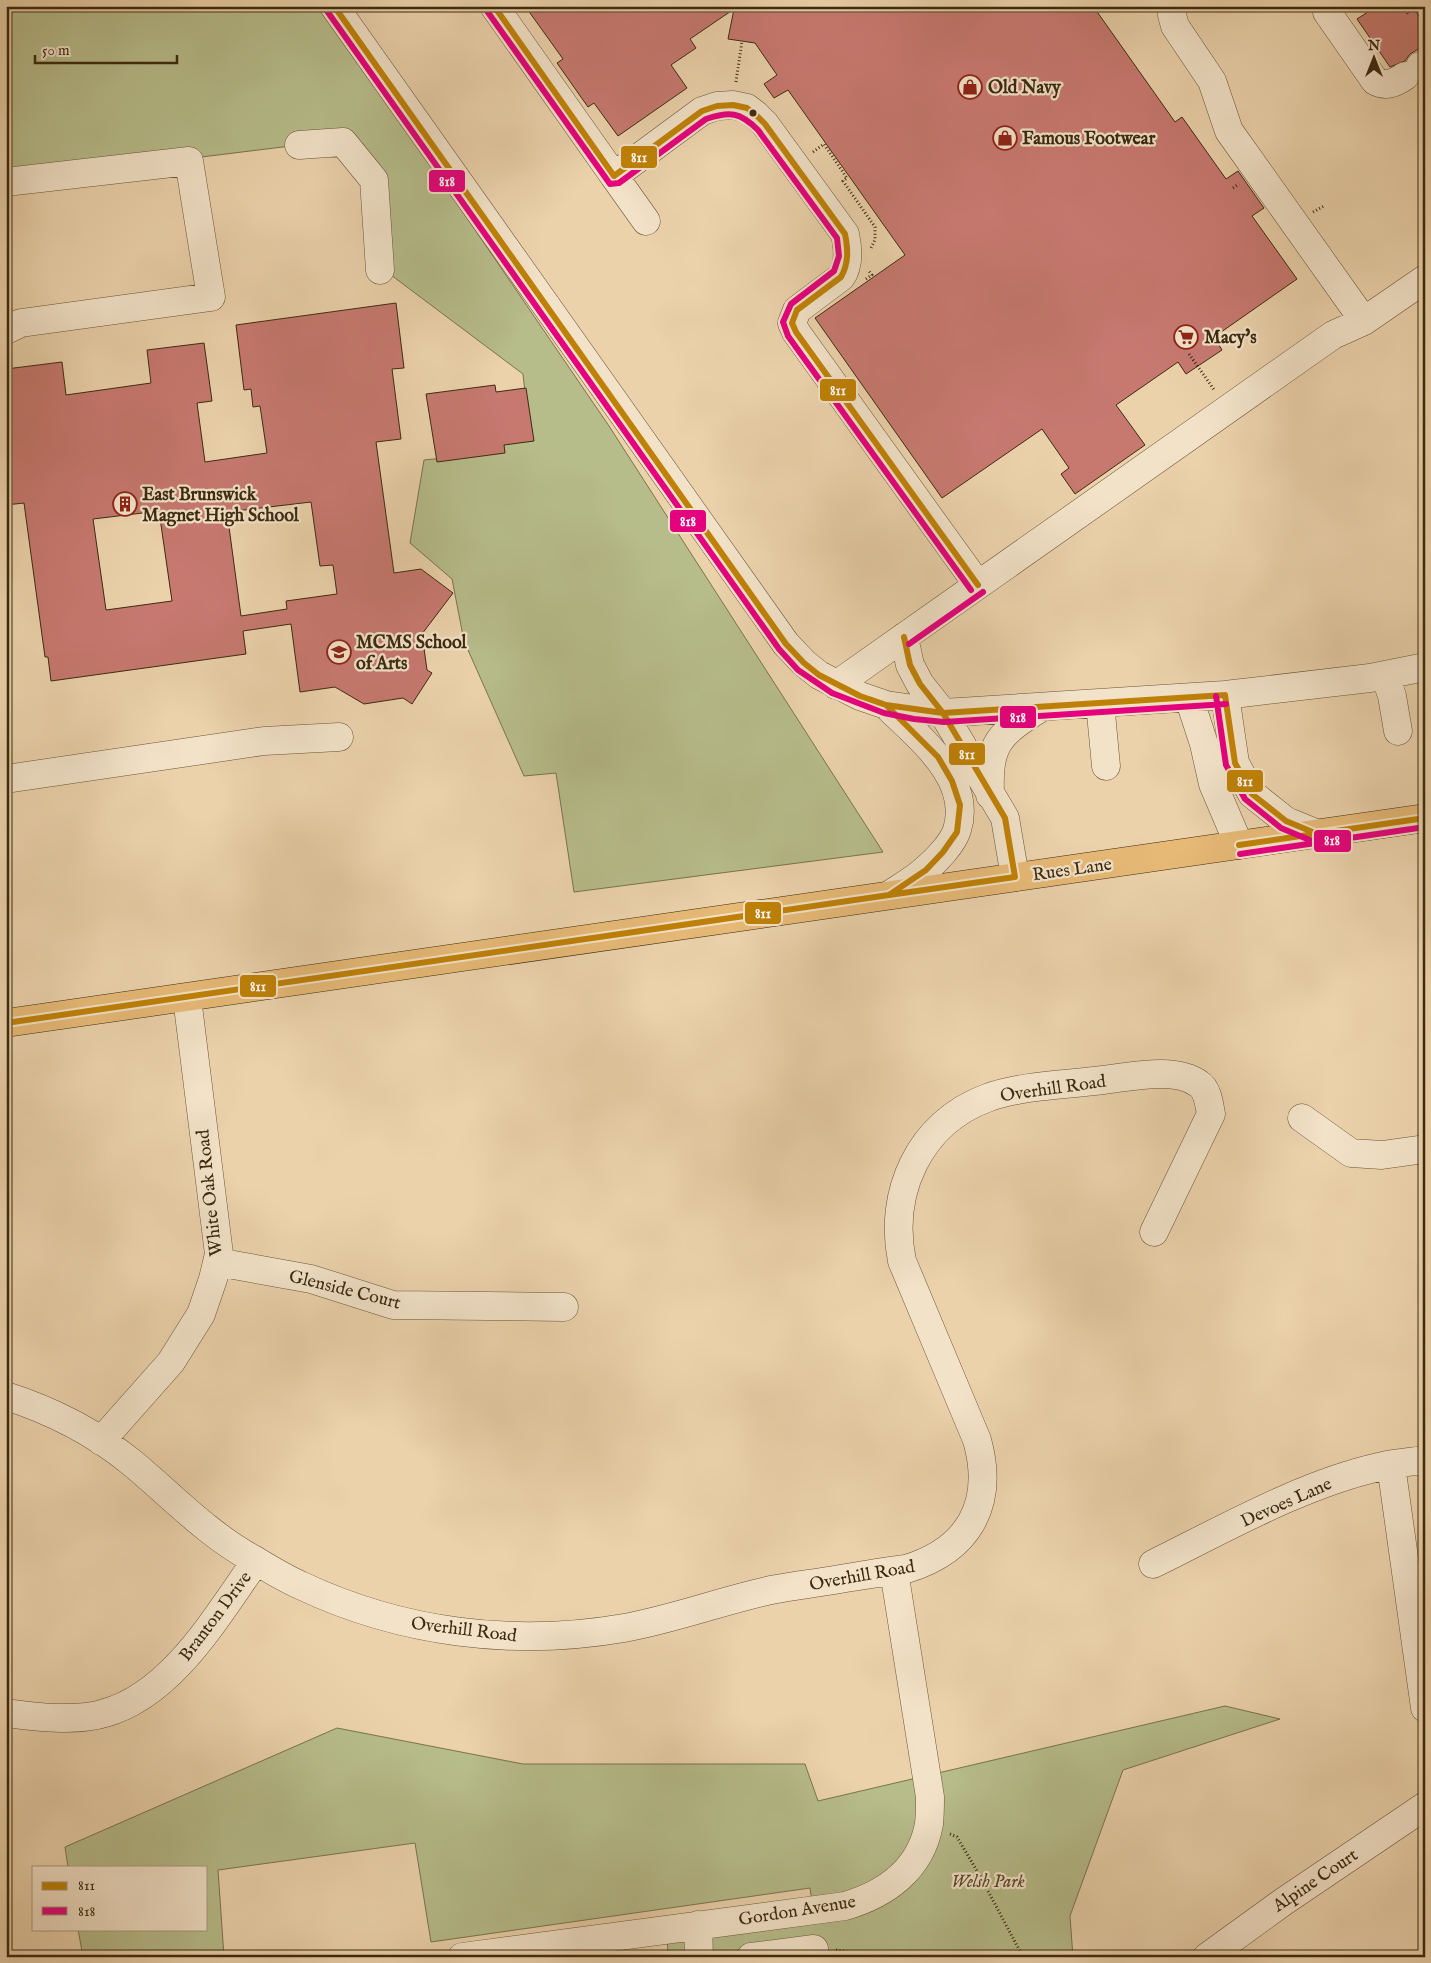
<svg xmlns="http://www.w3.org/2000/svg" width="1431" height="1963" viewBox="0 0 1431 1963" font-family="'IM FELL English',serif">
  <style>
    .green { fill: #b6bc8a; stroke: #79734d }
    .building { fill: #c77970; stroke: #3c2a10; fill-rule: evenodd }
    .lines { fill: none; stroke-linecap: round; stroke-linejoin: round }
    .minor-casing { stroke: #685437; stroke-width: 29 }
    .major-casing { stroke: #3c2a10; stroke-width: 29 }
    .path { stroke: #3c2a10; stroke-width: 3; stroke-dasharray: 1 2.5; stroke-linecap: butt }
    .minor { stroke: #f2e2c8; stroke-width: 28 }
    .major { stroke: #e6b976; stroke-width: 28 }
    .bus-1-casing { stroke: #f2e2c8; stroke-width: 10 }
    .bus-2-casing { stroke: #f2e2c8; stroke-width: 10 }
    .bus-1 { stroke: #bf8105; stroke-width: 6 }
    .bus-2 { stroke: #e5007d; stroke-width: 6 }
    .bus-dot { fill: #3c2a10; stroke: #f2e2c8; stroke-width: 2 }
    .labels { text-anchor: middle; stroke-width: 4.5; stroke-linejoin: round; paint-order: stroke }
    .poi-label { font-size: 18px; font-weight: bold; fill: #3c2a10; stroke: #f2e2c8; text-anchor: start }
    .street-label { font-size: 18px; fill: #3c2a10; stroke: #f2e2c8 }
    .park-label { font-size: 18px; font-style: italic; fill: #544728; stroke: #f2e2c8 }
    .line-badge { stroke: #f2e2c8; stroke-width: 2 }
    .badge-label { font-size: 14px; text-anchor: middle; font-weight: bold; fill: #fff }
  </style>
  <rect width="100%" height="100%" fill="#ebd2ab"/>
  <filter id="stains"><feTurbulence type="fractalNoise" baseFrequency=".004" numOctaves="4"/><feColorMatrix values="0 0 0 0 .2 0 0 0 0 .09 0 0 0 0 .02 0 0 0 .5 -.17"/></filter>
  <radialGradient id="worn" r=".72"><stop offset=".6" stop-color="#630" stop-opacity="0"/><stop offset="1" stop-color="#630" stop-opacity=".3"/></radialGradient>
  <path class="green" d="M6,6H319L413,139L609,426L883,852L574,892L556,773L524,776L464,641L452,579L410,543L424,460L503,452L502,444L530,440L523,374L387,272L374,180L343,142L299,145L6,181Z
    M1225,1706L1280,1719L1123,1770L1070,1916L1073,1957H668L667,1929L813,1909L810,1888L431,1942L415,1843L218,1870L224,1957H83L78,1929H206V1867H68L65,1847L337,1728L523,1764H805L818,1801Z"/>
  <path class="building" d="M525,6H1093L1175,122L1182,117L1226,179L1238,171L1264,208L1252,216L1297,279L1214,337L1222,350L1186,374L1178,362L1116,405L1145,445L1075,494L1061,474L1069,468L1042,429L942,498L815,318L905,255L788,90L774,98L764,84L777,75L755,43L728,39L734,9L690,39L696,48L671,65L687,88L618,136L594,103L588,107L557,63L563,59Z
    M1377,6H1402L1407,14L1414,9L1425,25V45L1410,54L1405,61L1390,67L1357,19Z
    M396,303L404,368L392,369L401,439L376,442L394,573L421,569L453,593L422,634L427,670L432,673L412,704L403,698L364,704L335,687L300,692L291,624L243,631L246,654L51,681L48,657H45L24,503L6,505V421L11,420L6,369L62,362L66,395L151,383L147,350L204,343L212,401L197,403L205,462L267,453L260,406L253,407L251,389L244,390L236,325ZM311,502L320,566L333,565L337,594L286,601L287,609L241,616L227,512ZM159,511L172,601L106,610L93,519Z
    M495,385L496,392L526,388L534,441L504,445L505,453L437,462L426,394Z"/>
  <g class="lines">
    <g class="minor-casing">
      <path id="minor" d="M334,6L786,644L804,663L819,675L860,696L886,705L943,713L1225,695L1370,678L1425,667
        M494,6L614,176L702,111L717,106L733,105L747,108L756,115L765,124L845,234C848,248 850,265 841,277L797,310L792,323L796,332L978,585
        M1172,6V15L1175,26L1212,81L1229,131L1364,321
        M1326,6L1327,12L1375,81C1386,87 1395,83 1405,76
        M1420,66L1425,65
        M299,145L343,142L374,180L380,270
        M614,176L646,221
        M6,182L189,161L211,297L21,323L6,330
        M904,637L910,665L920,684L943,713L1005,818L1015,877
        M1385,675L1392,696L1398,731
        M836,685L1333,335L1364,321L1425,279
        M1225,695L1235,763L1252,794L1286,821L1315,833
        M1189,698L1204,744L1213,784L1239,845
        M1100,703L1106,766
        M886,705C918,737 973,778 957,830C953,843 936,861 926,869C916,879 901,887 889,895
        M6,779L264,741L339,737
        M990,795C988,742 999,734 1042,707
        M1302,1118L1351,1153L1382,1155L1425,1149
        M217,1262L311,1279L393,1305L564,1307
        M6,1396C50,1410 95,1433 131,1462C171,1495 207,1534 253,1559C268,1568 284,1578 300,1585C401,1633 514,1647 624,1628C674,1619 721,1601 771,1590C790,1586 809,1584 828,1581C854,1577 880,1572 906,1569C969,1550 995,1504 977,1440L902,1261C888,1193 919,1123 987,1098C1023,1085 1065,1085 1103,1080C1130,1077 1176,1066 1199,1084C1208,1090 1209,1104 1211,1114L1154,1232
        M101,1441L171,1362L201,1314L213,1279L219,1254L187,998
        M1391,1465L1425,1708
        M1153,1564C1224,1529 1303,1484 1379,1467C1394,1463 1410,1462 1425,1460
        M6,1713C35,1717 77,1722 105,1713C173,1694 217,1615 256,1561
        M698,1925L699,1957
        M462,1957L845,1906C886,1894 921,1869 929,1824C930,1815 930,1805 930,1797L894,1571
        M751,1957L814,1949
        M1207,1957L1283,1902L1425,1806"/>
    </g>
    <g class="major-casing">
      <path id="major" d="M6,1023L1425,818"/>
    </g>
    <path class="path" d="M736,82L742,41
      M813,152L824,144L847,178L843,181L875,227V240L871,248
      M1233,188L1239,184
      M1313,212L1324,206
      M866,279L872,275L868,270
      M1189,354L1215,391
      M950,1834L957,1837L980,1876L1023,1957
      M836,1950L845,1951L862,1957"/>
    <use href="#minor" class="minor"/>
    <use href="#major" class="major"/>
    <g class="bus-1-casing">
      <path id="bus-1" d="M494,6L614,176L702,111L717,106L733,105L747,108L756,115L765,124L845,234C848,249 849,263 841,277L797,310L792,323L796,332L978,585
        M904,637L910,665L920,684L943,713L1005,818L1015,877
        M1225,695L1235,763L1252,794L1286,821L1315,833
        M869,699L886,705L943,713L1225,695
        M1239,845L1425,818
        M889,895L1015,877
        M6,1023L889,895L926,870L943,852L957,832L960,805L952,781L938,757L886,705L860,696L819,675L804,663L786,644L334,6"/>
    </g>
    <g class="bus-2-casing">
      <path id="bus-2" d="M327,11L779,649L798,670L832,693L884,713L914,719L944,722L1226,704
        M487,11L610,184L619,183L706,119C730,111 740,112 758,130L837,238L839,256L834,271L791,304L783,322L788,336L971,590
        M909,644L983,592
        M1216,696L1226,765L1245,799L1281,828L1312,841
        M1240,854L1425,827"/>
    </g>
    <use href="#bus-1" class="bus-1"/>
    <use href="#bus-2" class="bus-2"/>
  </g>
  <defs>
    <g id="shop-ring" transform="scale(1.25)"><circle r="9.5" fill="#f2e2c8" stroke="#8f2418" stroke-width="1.5"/><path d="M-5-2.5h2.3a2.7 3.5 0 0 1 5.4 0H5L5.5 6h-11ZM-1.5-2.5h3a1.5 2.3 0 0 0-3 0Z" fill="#8f2418"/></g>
    <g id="supermarket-ring" transform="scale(1.25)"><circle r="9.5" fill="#f2e2c8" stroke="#8f2418" stroke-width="1.5"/><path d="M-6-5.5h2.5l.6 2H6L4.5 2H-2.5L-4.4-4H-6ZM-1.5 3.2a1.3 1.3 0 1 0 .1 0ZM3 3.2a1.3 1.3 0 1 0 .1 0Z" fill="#8f2418"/></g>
    <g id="building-ring" transform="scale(1.25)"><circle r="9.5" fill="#f2e2c8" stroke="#8f2418" stroke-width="1.5"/><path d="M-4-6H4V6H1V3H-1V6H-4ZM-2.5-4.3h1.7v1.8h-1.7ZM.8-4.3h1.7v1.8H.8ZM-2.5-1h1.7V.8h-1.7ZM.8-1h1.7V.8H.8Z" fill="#8f2418"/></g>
    <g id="school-ring" transform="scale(1.25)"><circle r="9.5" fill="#f2e2c8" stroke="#8f2418" stroke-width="1.5"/><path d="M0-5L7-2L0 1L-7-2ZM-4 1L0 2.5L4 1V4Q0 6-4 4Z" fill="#8f2418"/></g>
  </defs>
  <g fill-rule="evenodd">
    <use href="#shop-ring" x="970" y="87"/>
    <use href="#shop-ring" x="1005" y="138"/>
    <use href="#supermarket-ring" x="1186" y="337"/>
    <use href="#building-ring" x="125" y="504"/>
    <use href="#school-ring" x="339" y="652"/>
  </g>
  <circle class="bus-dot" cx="753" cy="113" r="4.5"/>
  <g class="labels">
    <g class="poi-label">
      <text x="988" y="93">Old Navy</text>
      <text x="1022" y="144">Famous Footwear</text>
      <text x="1204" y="343">Macy's</text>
      <text x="142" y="500">East Brunswick<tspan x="142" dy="21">Magnet High School</tspan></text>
      <text x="356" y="648">MCMS School<tspan x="356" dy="21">of Arts</tspan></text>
    </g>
    <g class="street-label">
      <text transform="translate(1072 869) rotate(-8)" y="6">Rues Lane</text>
      <text transform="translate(1053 1088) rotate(-8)" y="6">Overhill Road</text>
      <text transform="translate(209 1193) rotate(-96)" y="6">White Oak Road</text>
      <text transform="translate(345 1289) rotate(14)" y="6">Glenside Court</text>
      <text transform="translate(1286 1502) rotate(-24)" y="6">Devoes Lane</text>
      <text transform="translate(862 1575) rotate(-10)" y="6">Overhill Road</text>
      <text transform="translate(215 1616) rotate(-53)" y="6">Branton Drive</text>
      <text transform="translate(464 1629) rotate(7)" y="6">Overhill Road</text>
      <text transform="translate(1315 1880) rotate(-34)" y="6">Alpine Court</text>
      <text transform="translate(797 1910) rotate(-9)" y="6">Gordon Avenue</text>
    </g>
    <g class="park-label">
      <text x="988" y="1887">Welsh Park</text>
    </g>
  </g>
  <g class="line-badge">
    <rect x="620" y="145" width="38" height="24" rx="5" fill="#bf8105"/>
    <rect x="428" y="169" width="38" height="24" rx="5" fill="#e5007d"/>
    <rect x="819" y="378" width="38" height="24" rx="5" fill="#bf8105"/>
    <rect x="669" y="509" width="38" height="24" rx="5" fill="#e5007d"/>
    <rect x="999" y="705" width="38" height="24" rx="5" fill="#e5007d"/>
    <rect x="948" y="742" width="38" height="24" rx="5" fill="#bf8105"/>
    <rect x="1226" y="769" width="38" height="24" rx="5" fill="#bf8105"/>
    <rect x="1313" y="829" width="39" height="24" rx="5" fill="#e5007d"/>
    <rect x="744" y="901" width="38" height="24" rx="5" fill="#bf8105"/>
    <rect x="239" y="974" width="38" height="24" rx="5" fill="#bf8105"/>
  </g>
  <g class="badge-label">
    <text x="639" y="162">811</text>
    <text x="447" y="186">818</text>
    <text x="838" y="395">811</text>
    <text x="688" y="526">818</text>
    <text x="1018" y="722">818</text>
    <text x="967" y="759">811</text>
    <text x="1245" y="786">811</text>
    <text x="1332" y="845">818</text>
    <text x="763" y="918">811</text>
    <text x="258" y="991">811</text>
  </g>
  <rect width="1431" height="1963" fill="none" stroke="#ebd2ab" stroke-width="25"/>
  <rect x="8" y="8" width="1416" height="1948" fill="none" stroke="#3c2a10" stroke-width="2.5"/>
  <rect x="12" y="12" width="1406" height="1938" fill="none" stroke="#3c2a10"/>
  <rect x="32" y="1866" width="175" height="65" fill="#f2e2c8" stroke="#a9987e"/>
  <rect x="42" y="1882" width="25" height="8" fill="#bf8105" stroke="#a9987e"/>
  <text x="78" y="1890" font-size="15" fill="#3c2a10">811</text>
  <rect x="42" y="1907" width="25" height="8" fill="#e5007d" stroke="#a9987e"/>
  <text x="78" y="1916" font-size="15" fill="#3c2a10">818</text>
  <g transform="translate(1374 58)" stroke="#f2e2c8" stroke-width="4" paint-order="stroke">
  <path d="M0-4L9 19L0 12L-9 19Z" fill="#3c2a10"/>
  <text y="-8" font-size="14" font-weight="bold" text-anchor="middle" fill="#3c2a10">N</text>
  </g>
  <path d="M35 55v8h142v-8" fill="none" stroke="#3c2a10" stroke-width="2.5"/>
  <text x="42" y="55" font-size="15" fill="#3c2a10" stroke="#f2e2c8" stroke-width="4" paint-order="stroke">50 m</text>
  <rect width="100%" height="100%" filter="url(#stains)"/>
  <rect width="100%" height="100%" fill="url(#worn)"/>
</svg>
